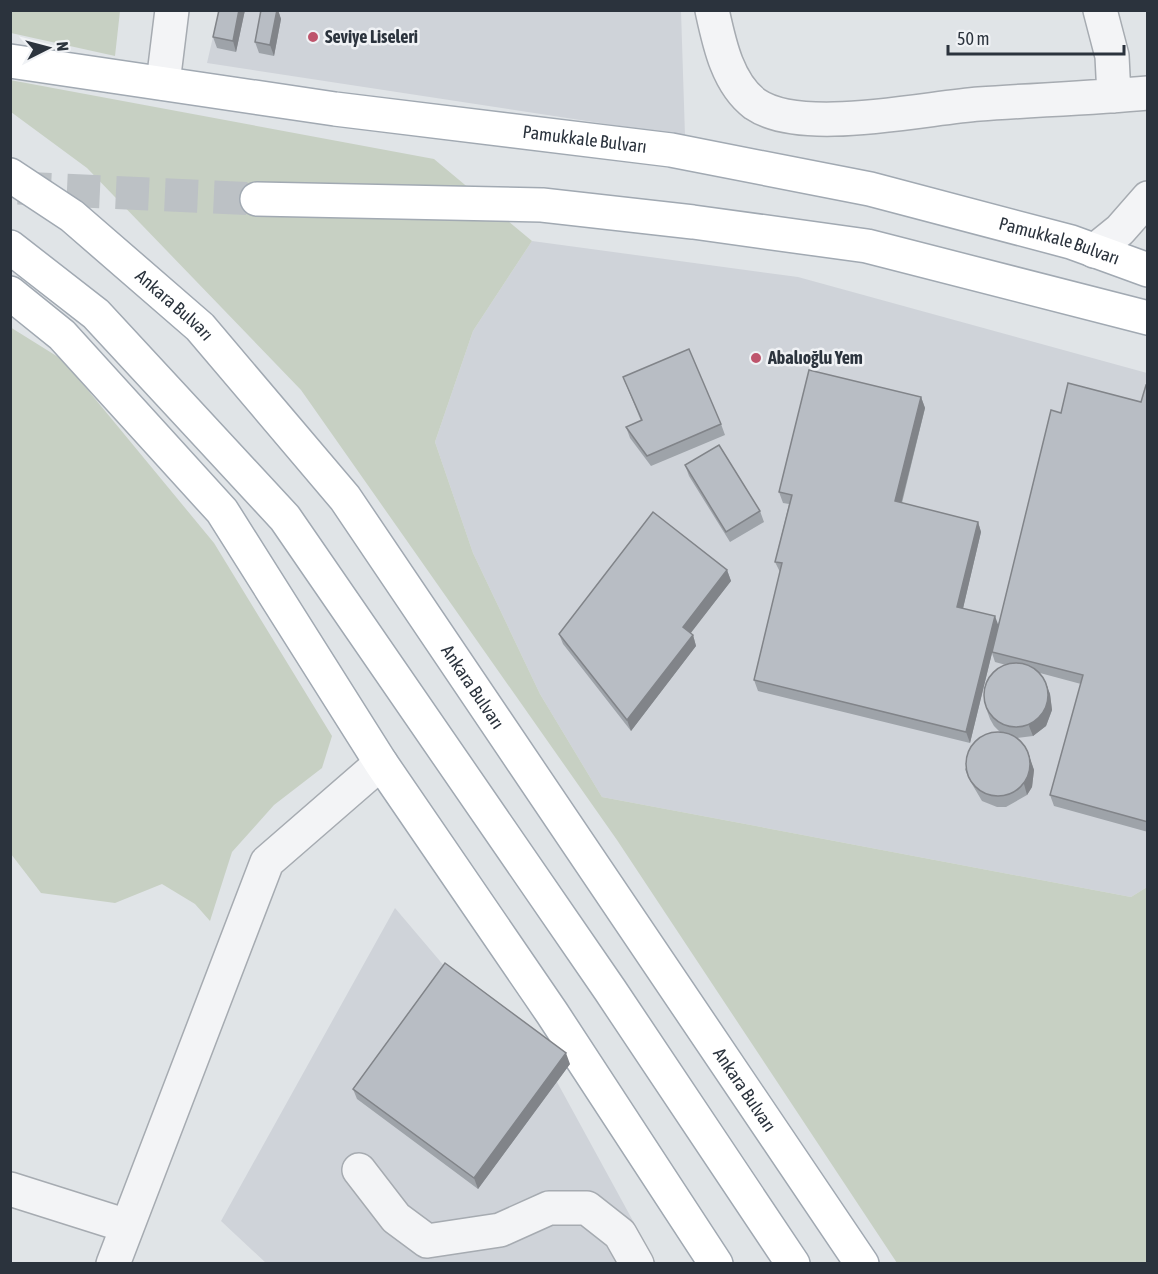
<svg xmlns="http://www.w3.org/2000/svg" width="1158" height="1274" viewBox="0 0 1158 1274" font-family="'Asap Condensed',sans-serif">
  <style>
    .built { fill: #cfd3d9 }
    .green { fill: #c7d0c3 }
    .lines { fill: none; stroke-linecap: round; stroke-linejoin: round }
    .major-tunnel { stroke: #bcc1c5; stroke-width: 33; stroke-dasharray: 33 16; stroke-linecap: butt }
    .minor-casing { stroke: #a6abb1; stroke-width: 36 }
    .major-casing { stroke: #a1a9b2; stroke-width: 36 }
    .minor { stroke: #f3f4f6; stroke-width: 33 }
    .major { stroke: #fff; stroke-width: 33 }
    .wall { fill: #9ea3a9 }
    .shaded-wall { fill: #818489 }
    .building { fill: #b8bdc4; stroke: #818489; stroke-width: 1.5 }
    .poi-dot { fill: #be546c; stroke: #f0f2f5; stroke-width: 2 }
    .labels { text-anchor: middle; stroke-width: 5; stroke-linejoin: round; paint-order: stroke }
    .poi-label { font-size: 18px; font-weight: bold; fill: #2b333d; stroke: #f0f2f5; text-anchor: start }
    .street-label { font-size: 18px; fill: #2b333d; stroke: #f0f2f5 }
  </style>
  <rect width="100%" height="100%" fill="#e0e4e7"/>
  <path class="built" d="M219,11H681L685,136L207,63Z
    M532,241L798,277L1147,373V887L1131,897L602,797L540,694L473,553L435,442L473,331Z
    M395,908L445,967L551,1071L656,1263H266L221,1221Z"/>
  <path class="green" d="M11,10L120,11L115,56L11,33Z
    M10,80L434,159L532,241L473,331L435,442L473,553L540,694L602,797L1131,897L1147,887V1263H897L617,840L301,390L87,168L11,112Z
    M10,327L63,360L214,543L332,736L322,768L274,805L232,852L210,921L195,904L162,884L115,903L41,893L11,854Z"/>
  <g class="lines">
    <path class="major-tunnel" d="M18,188L257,199"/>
    <g class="minor-casing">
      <path id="minor" d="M712,10C719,42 727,83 755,104C801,136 924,108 979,104C1036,100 1091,98 1148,93
        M1100,10L1112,56L1114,96
        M163,83L172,10
        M1094,251L1120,230L1148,198
        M359,1170L396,1218L427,1241L500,1230L549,1208H587L620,1234L637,1264
        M10,1189L127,1226
        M113,1264L267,862L381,763"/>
    </g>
    <g class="major-casing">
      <g id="major">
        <path id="s1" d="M10,61L335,109L671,150L870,189L1071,242L1148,270"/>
        <path id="s2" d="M10,175L72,216L200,327L345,498L862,1264"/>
        <path d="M257,199L542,205L693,222L867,246L1148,318"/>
        <path d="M10,247L96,314L285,518L610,990L793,1264"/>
        <path d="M10,293L62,335L222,511L381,763L552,1013L716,1264"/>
      </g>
    </g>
    <use href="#minor" class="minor"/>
    <use href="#major" class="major"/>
  </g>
  <path class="wall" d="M219,10H245L236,52L217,48L213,37Z
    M261,10H278L281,19L274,56L259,53L255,42Z
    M623,377L721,424L725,435L651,466L630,438L626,427L641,421Z
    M1148,386V832L1054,806L1050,795L1081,684L1040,673L1050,694L1052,710L1046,726L1033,736L1017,738L1028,752L1031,762L1034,770L1032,787L1027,795L1006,807H997L982,801L969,779L965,769L1003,733L1000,732L994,726L990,719L986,708L1006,665L995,662L992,653L970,743L758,691L754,680L780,572L775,562L789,504L783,503L779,492L921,397L925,408L902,503L978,522L981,532L963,608L998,625L1061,413L1141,402Z
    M685,465L760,511L764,522L730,542L689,476Z
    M727,570L731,581L690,633L693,635L696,646L631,731L563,644L559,634Z
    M570,1064L478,1189L357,1099L353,1089Z"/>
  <path class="shaded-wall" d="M239,10H245L236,52L233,41Z
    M277,10H278L281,19L274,56L270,45Z
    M921,397L925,408L899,512L895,501Z
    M978,522L981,532L961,617L957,607Z
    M727,570L731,581L687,638L683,627Z
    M995,616L999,627L992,652V653L970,743L966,732Z
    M693,635L696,646L631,731L627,720Z
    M1046,683L1050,694L1052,710L1046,726L1033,736L1029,726Z
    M1028,752L1034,770L1032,787L1027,795L1024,784Z
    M566,1053L570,1064L478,1189L474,1178Z"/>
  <path class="building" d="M219,10H239L233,41L213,37Z
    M261,10H277L270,45L255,42Z
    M689,349L721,424L647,456L626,427L642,420L623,377Z
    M809,370L921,397L895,501L978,522L957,607L995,616L966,732L754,680L782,563L775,562L792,495L779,492Z
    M1068,383L1141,402L1146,385L1148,386V822L1050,795L1083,675L992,652L1051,410L1061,413Z
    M719,445L760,511L726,532L685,465Z
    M653,512L727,570L683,627L693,635L627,720L559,634Z
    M984 695a32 32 0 1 1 64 0a32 32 0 1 1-64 0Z
    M966 764a32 32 0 1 1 64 0a32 32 0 1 1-64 0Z
    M445,963L566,1053L474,1178L353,1089Z"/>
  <g class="poi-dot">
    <circle cx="313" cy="37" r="6"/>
    <circle cx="756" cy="358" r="6"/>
  </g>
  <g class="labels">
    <g class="poi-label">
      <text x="325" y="43">Seviye Liseleri</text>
      <text x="768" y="364">Abalıoğlu Yem</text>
    </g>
    <g class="street-label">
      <text dy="6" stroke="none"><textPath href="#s1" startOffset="580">Pamukkale Bulvarı</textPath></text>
      <text dy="6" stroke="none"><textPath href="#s1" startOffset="1066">Pamukkale Bulvarı</textPath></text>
      <text dy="6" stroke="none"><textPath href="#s2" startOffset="210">Ankara Bulvarı</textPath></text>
      <text dy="6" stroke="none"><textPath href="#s2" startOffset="696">Ankara Bulvarı</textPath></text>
      <text dy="6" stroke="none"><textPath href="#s2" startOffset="1182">Ankara Bulvarı</textPath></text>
    </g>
  </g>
  <rect width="1158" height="1274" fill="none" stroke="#2b333d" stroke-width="24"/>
  <g transform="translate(48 48) rotate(84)" stroke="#f0f2f5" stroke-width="4.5" paint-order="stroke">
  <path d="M0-4.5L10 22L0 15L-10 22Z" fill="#2b333d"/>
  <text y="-9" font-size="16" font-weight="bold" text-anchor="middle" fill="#2b333d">N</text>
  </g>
  <path d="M948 45v9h176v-9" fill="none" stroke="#2b333d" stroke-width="3"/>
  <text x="957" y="45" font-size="18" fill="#2b333d" stroke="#f0f2f5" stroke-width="4.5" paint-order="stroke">50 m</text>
</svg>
